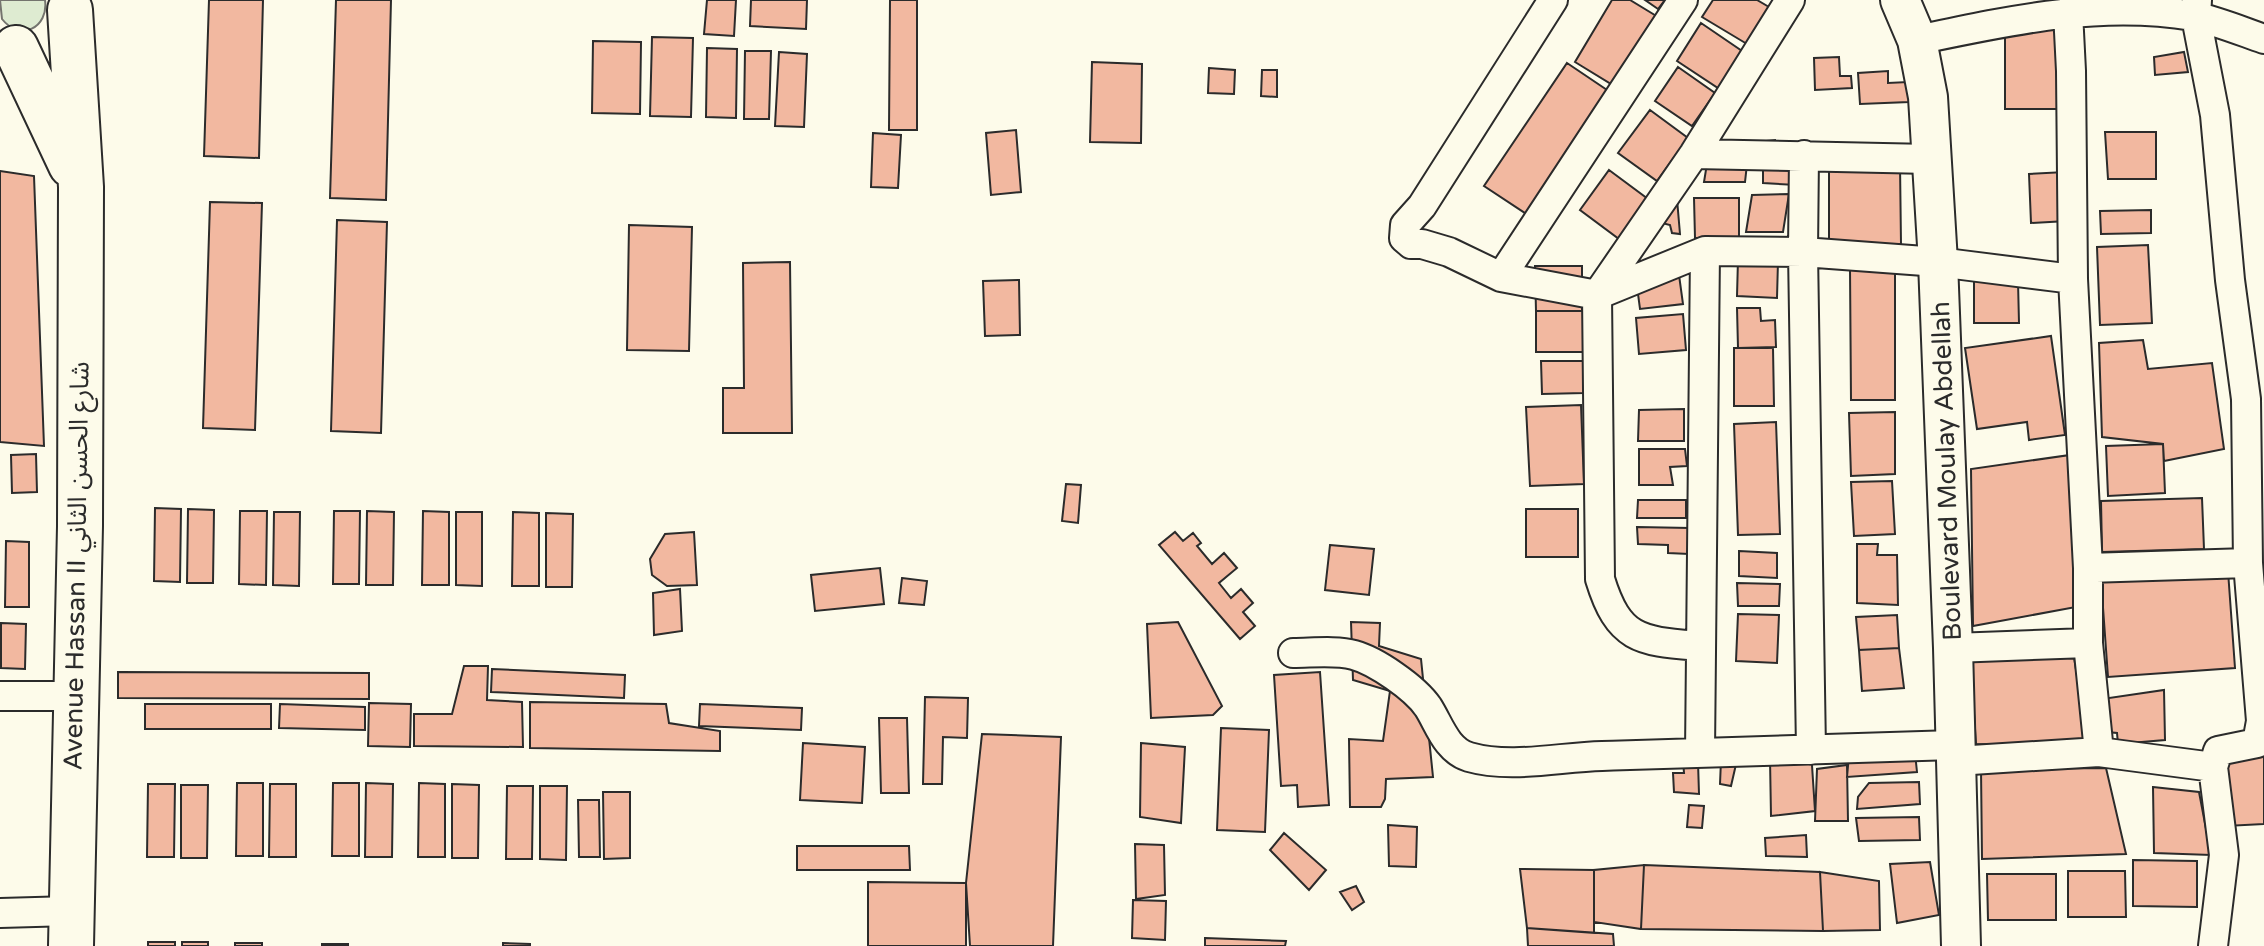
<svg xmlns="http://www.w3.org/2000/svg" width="2264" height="946" viewBox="0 0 2264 946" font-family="'Varela Round','Noto Sans Arabic',sans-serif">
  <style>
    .green { fill: #deebd1; stroke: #74746e; stroke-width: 2 }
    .building { fill: #f2b8a0; stroke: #2b2b2b; stroke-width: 2 }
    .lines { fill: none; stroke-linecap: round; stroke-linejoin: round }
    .street-casing { stroke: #2b2b2b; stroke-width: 32 }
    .secondary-casing { stroke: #2b2b2b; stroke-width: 42 }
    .primary-casing { stroke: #2b2b2b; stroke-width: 48 }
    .street { stroke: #fdfbea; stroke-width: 28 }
    .secondary { stroke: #fdfbea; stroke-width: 38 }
    .primary { stroke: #fdfbea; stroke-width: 44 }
    .labels { text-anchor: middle; stroke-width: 6; stroke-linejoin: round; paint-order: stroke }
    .street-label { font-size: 26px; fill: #2b2b2b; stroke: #fdfbea }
  </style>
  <rect width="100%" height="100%" fill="#fdfbea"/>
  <path class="green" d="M0,0H45C49,28 20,42 2,19Z"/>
  <path class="building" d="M209,0H263L259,158L204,156Z
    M336,0H391L386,200L330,198Z
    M707,0H736L734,36L704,34Z
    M751,0H807L806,29L750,26Z
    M890,0H917V130H889Z
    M1612,0H1630L1658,17L1616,87L1575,62Z
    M1645,0H1665L1658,9Z
    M1713,0H1757L1769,7L1747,44L1702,17Z
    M1701,23L1745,53L1721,90L1677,61Z
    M2058,25L2060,109H2005V32Z
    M652,37L693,38L691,117L650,116Z
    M593,41L641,42L640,114L592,113Z
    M707,48L737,49L736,118L706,117Z
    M745,51H771L769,119H744Z
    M779,52L807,54L804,127L775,126Z
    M2184,52L2188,72L2155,75L2154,57Z
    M1839,57L1840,76H1851L1852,88L1815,90L1814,58Z
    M1092,62L1142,64L1141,143L1090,142Z
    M1567,63L1610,92L1528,215L1484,186Z
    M1678,67L1715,93L1692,126L1655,101Z
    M1209,68L1235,70L1234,94L1208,93Z
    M1262,70H1277V97L1261,96Z
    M1888,71V83L1908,82L1909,102L1860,104L1858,73Z
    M1650,110L1688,138L1657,181L1618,153Z
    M1016,130L1021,192L991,195L986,133Z
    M2105,132H2156V179H2108Z
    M873,133L901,135L898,188L871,187Z
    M1775,140L1777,167L1793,163L1796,185L1763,183V166L1755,142Z
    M1710,145L1749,146L1745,182H1704Z
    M1829,164H1900L1901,244L1829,245Z
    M1609,170L1648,199L1619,239L1580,210Z
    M0,171L34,176L44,446L0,442Z
    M2065,172L2067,221L2031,223L2029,174Z
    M1789,194L1783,232H1746L1752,195Z
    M1694,198H1739V238H1695Z
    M1677,199L1680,234L1672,233L1670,225L1658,222Z
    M210,202L262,203L255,430L203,428Z
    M2151,210V233L2101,234L2100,211Z
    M337,220L387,222L381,433L331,431Z
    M629,225L692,227L689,351L627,350Z
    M2148,245L2152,323L2100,325L2097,247Z
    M1738,259L1778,261L1777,298L1737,296Z
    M790,262L792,433H723V388H744L743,263Z
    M1535,266H1582V311H1536Z
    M1850,269H1895V400H1851Z
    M1679,275L1683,304L1640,309L1636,279Z
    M1019,280L1020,335L985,336L983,281Z
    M1974,281H2018L2019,323H1974Z
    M1737,308H1760L1761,321L1775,320L1776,347L1738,348Z
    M1536,311H1586L1587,352H1536Z
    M1683,314L1686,350L1639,354L1636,318Z
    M2051,336L2065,435L2029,440L2027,422L1977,429L1965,348Z
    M2143,340L2148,369L2212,363L2224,449L2164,461L2163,444L2102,437L2099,343Z
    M1734,348H1773L1774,406H1734Z
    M1541,361H1583L1584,393L1542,394Z
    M1581,405L1584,484L1530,486L1526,407Z
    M1684,409V441H1638L1639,410Z
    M1895,412V474L1851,476L1849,413Z
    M1776,422L1780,534L1738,535L1734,424Z
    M2163,444L2165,493L2108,496L2106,446Z
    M1639,449H1685L1687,466L1670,467L1673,485H1639Z
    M36,454L37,492L12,493L11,455Z
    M2070,455L2076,607L1973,626L1971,469Z
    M1892,481L1895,534L1854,536L1851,482Z
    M1066,484L1081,485L1078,523L1062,521Z
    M2202,498L2204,549L2102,552L2101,501Z
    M1638,500H1686V518H1637Z
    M155,508L181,509L180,582L154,581Z
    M188,509L214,510L213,583H187Z
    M1526,509H1578V557H1526Z
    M240,511H267L266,585L239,584Z
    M334,511H360L359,584H333Z
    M367,511L394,512L393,585H366Z
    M423,511L449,512V585H422Z
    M274,512H300L299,586L273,585Z
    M456,512H482V586L456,585Z
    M513,512L539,513V586H512Z
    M546,513L573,514L572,587H546Z
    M1637,527L1690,528L1689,554L1668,553V545L1638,544Z
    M694,532L697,585L667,586L652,575L650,559L665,534Z
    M1175,532L1183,541L1193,533L1201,543L1197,546L1212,564L1224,553L1237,568L1219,583L1231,598L1241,589L1253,603L1243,612L1255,626L1240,639L1159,545Z
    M6,541L29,542V607H5Z
    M1857,544H1878L1877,555H1897L1898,605L1857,603Z
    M1330,545L1374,549L1369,595L1325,590Z
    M1739,551L1777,553V578L1739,576Z
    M880,568L884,604L815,611L811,575Z
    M2228,571L2235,668L2108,677L2101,580Z
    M902,578L927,581L924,605L899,603Z
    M1737,583L1780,584L1779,606H1738Z
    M680,589L682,631L654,635L653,593Z
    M1738,614L1779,615L1777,663L1736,661Z
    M1897,615L1899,648L1859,650L1856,617Z
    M1178,622L1222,706L1213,715L1151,718L1147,624Z
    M1351,622L1380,623L1379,646L1421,659L1433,777L1386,779L1385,799L1381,807H1350L1349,739L1383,741L1390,691L1353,680Z
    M1,623L26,624L25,669L1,668Z
    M1899,648L1904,688L1862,691L1859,650Z
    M2073,651L2088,745L1976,744L1970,653Z
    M464,666H488L487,700L522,702L523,747L414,746V714H452Z
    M492,669L625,675L624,698L491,692Z
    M118,672L369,673V699L118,698Z
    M1320,672L1329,805L1298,807L1297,785L1281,786L1274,675Z
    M2164,690L2165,740L2118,744L2117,733L2107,732L2102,699Z
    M925,697L968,698L967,738L943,737L942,784H923Z
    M530,702L666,704L669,723L720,731V751L530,748Z
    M369,703L411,704L410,747L368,746Z
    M145,704H271V729H145Z
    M280,704L365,707V730L279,728Z
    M700,704L802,708L801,730L699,726Z
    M879,718H907L909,793H881Z
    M1221,728L1269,730L1265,832L1217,830Z
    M982,734L1061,737L1053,946H970L966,883Z
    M803,743L865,747L862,803L800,800Z
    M1141,743L1185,747L1181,823L1140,817Z
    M1811,750L1815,811L1771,816L1770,759Z
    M2264,751V824L2226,826L2225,754Z
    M1915,753L1917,772L1847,777L1849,755Z
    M1683,760L1698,762L1699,794L1674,792L1673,773H1684Z
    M1721,760H1737L1731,786L1720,784Z
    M1847,765L1848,821H1815L1817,769Z
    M2106,768L2126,854L1982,859L1981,769Z
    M1919,782L1920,804L1857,809L1858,797L1869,783Z
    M237,783H263V856H236Z
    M333,783H359V856H332Z
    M366,783L393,784L392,857H365Z
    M419,783L445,784V857H418Z
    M148,784H175L174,857H147Z
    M270,784H296V857H269Z
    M452,784L479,785L478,858H452Z
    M181,785H208L207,858H181Z
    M507,786H533L532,859H506Z
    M540,786H567L566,860L540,859Z
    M2153,787L2199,792L2211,855L2154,853Z
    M603,792H630V858L604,859Z
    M578,800H599L600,857H579Z
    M1689,805L1704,806L1702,828L1687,827Z
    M1919,817L1920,840L1859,841L1856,818Z
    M1388,825L1417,827L1416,867L1389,866Z
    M1284,833L1326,870L1309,890L1270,850Z
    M1806,835L1807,857L1766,856L1765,838Z
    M1135,844L1164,845L1165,895L1136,899Z
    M797,846H909L910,870H797Z
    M2133,860L2197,861V907L2133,906Z
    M1930,862L1939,915L1897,923L1890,864Z
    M1644,865L1820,872L1823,931L1641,929Z
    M1644,865L1641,929L1594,922V870Z
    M1520,869L1594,870V933L1527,928Z
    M2068,871H2125L2126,917H2068Z
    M1820,872L1879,881L1880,930L1823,931Z
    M1987,874H2056V920H1988Z
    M868,882L966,883V946H868Z
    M1356,886L1364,902L1352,910L1340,892Z
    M1133,900L1166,901L1165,940L1132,938Z
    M1527,928L1613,934L1614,946H1528Z
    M1205,938L1286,941L1285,946H1205Z
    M148,942H175V946H148Z
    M182,942H208V946H182Z
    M235,943H262V946H235Z
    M503,943L530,944V946H503Z
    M322,944H348V946H322Z"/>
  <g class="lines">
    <g class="street-casing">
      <path id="street" d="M1553,0L1422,206L1405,225L1404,238L1411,244H1422L1449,252L1501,277L1597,295L1705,251L1803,252L1938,262L2073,279
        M2197,0L2196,17L2215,115L2230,280L2246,399L2248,563L2261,721
        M2068,12L2071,71L2073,279L2088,568V643L2099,752
        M1917,40C2008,21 2099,0 2193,16C2217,21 2241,31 2264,39
        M1694,154L1930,159
        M1804,155L1803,252L1811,750
        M1501,277L1683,0
        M2088,568L2248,563
        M1700,646C1641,641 1619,641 1600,579L1597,295L1694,154L1790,0
        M1953,648L2088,643
        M1293,653C1312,653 1336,650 1354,655C1376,661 1415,688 1428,707C1439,724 1446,750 1469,757C1511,769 1559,757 1602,756C1719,752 1836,749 1954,745
        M0,696H75
        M1700,753L1705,251
        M1956,761L2099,752L2213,767L2218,751L2257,743L2261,721H2264
        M0,913L71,911
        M2213,946L2224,855L2213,767"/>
    </g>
    <g class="secondary-casing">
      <path id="secondary" d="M1900,0L1917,40L1928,97L1938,262L1953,648L1961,946"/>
    </g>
    <g class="primary-casing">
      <path id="primary" d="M70,10L81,187L80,526L71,946
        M16,48L71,165"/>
    </g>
    <use href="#street" class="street"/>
    <use href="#secondary" class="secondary"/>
    <use href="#primary" class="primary"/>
  </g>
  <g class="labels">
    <g class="street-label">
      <text transform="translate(1946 471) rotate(-92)" y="9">Boulevard Moulay Abdellah</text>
      <text transform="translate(76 566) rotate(-89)" y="9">Avenue Hassan II شارع الحسن الثاني</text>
    </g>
  </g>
</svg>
